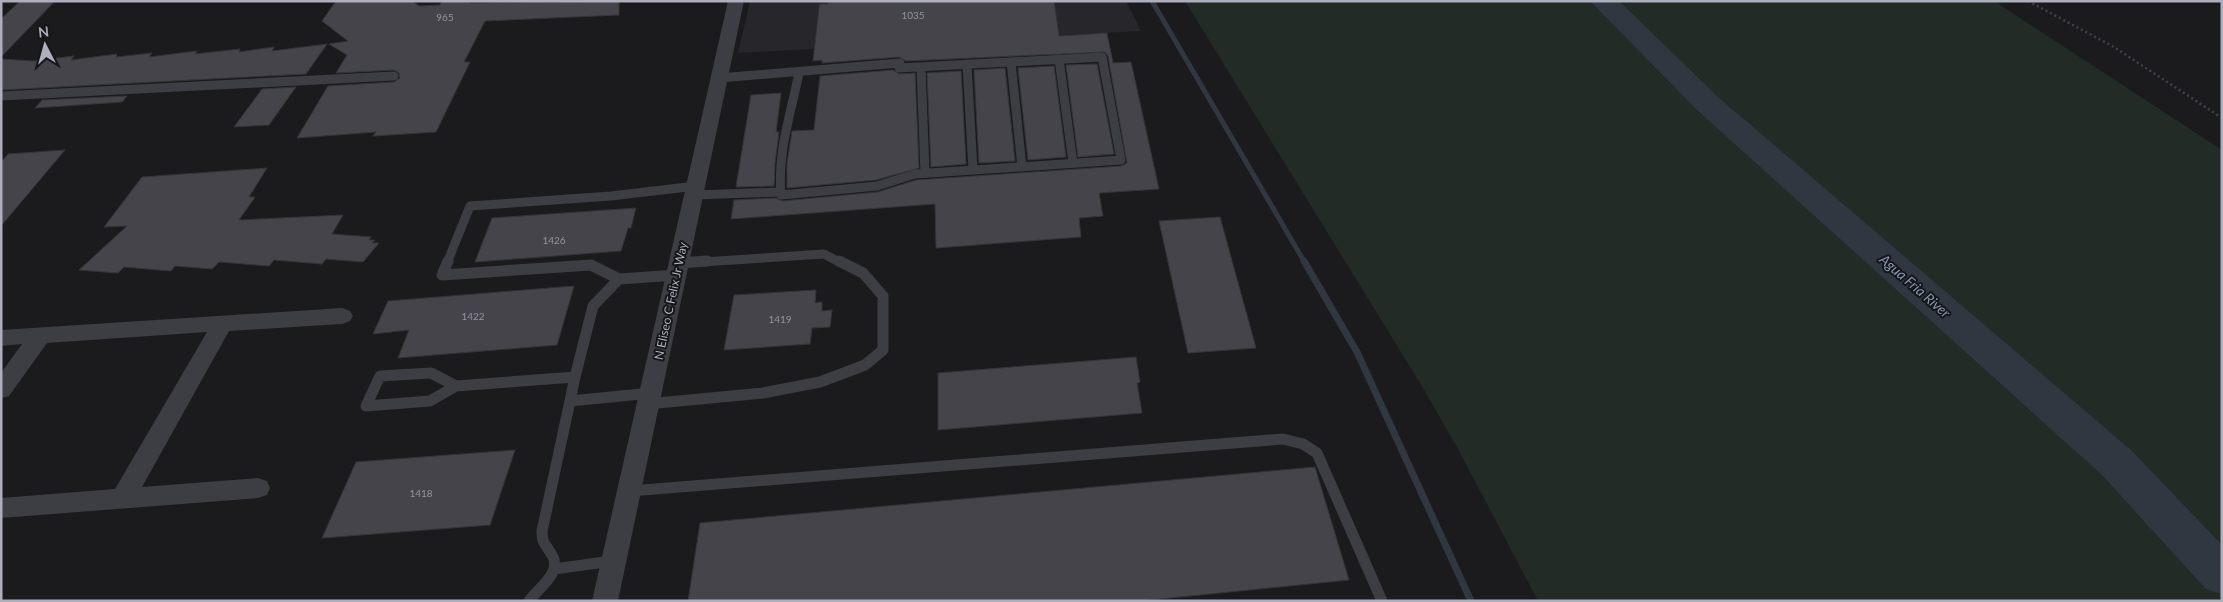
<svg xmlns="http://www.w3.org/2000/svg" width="2223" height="602" viewBox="0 0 2223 602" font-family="Lato,sans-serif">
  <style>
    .built { fill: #27262a }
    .green { fill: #222b25 }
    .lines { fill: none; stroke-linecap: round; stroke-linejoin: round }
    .stream-far1 { stroke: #303741; stroke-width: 5 }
    .stream { stroke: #303741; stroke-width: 7 }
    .river { fill: #303741; fill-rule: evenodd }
    .building { fill: #45444a; stroke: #353439 }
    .path { stroke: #414249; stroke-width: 2.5; stroke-dasharray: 2 3; stroke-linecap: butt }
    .service-far1 { stroke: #3d3d44; stroke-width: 9 }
    .service { stroke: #3d3d44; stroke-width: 11 }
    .minor { fill: #3d3d44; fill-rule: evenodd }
    .labels { text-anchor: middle; stroke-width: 4; stroke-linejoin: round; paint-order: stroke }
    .number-label { font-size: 10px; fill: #9394a0 }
    .street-label { font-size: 12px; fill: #adafbc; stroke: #161518 }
    .water-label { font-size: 14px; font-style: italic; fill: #8597b7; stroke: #161518 }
  </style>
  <rect width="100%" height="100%" fill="#1b1a1d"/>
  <path class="built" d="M750,1H1126L1141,31L738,53Z"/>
  <path class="green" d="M1185,1H1994L2222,150V601H1538L1458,449L1420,383Z"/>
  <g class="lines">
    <path class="stream-far1" d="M1152,1L1305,263"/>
    <path class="stream" d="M1304,261L1357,352L1471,601"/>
    <path class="river" d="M1590,1H1619L1718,97L2132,451L2222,545V594L2206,589L2102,475L1696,109Z"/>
  </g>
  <path class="building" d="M20,1H55L1,57V19Z
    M336,1H412L419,6L440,5L442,1H470L469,3L619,1V15L485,21L464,62H470L436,132L373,136L376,132L297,138L328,86L394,82L400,78L399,73L394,70L336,73L347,55L329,44L348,41L322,21Z
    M828,1H1054L1059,36L1107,33L1113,63L1131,62L1159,189L1099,193L1103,216L1079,218L1081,237L936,248L935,204L731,219L734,200L776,198L782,201L878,192L916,180L1121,166L1127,163L1108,56L1105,52L906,61L899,57L822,63V60L813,61L819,8L820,4H828Z
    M327,44L306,74L1,90V59L34,61L74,56L71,60L117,54L116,57L152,53L149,57L197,51L195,54L240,49L239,52L274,47L272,51Z
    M1097,64L1114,154L1078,157L1066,65Z
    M1054,66L1066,157L1028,160L1018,68Z
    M1005,68L1015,161L979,163L974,70Z
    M893,70L899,74L915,73L919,168L876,180L787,188V164L792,131L814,130L820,76Z
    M961,71L966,164L931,167L927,73Z
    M296,87L269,125L234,127L262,89Z
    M781,93L776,132H779L775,163L774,186L736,187L751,95Z
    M127,96L122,102L35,108L42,100Z
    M65,150L1,226V162L8,154Z
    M267,168L249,197H255L239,220L343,215L332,234L371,237L369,240H375L372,243H379L363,262L326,259L322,264L274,260L269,266L219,262L212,269L175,266L171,271L124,267L118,273L79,270L127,226L104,227L142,177Z
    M636,208L631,228H628L621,251L475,262L492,218Z
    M1220,217L1256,348L1188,353L1159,221Z
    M574,286L557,345L398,358L409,330L373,334L388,301Z
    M816,290L815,303L822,302V311L832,310L830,327L812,328L810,344L724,350L734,295Z
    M1136,357L1140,382L1137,383L1142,413L938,430V373Z
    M515,450L490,525L322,538L356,462Z
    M1315,467L1349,580L1140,601H688L700,523Z"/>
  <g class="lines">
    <path class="path" d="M2028,1L2114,47L2222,118"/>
    <path class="service-far1" d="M1059,59L1073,163
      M1011,62L1022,167
      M967,64L973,170
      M921,67L925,173
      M719,78L900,63L899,68L1102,57L1121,160L915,174L877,186L781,195C777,153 791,113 799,73
      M1,96L394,76
      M694,195L780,192
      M447,263L470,206L611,196L696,186
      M687,263L824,254L841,263"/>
    <path class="service" d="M448,261L442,275L591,265L619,279L677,275
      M679,263L707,261
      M431,373L456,386L430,401L366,406L380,376Z
      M575,377L570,401L651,393
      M456,386L575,377L593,306L619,279
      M647,404L763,393L820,382L865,365L883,350V296L863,273L839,261
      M630,491L1283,439L1303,444L1317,453L1382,601
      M554,569L612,561
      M529,601C537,589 563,573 552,555C546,544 542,545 542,531L570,401"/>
    <path class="minor" d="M728,1H744L618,601H592Z
      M342,308L350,311L353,316L350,321L342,324L229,331L142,487L258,478L267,481L270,488L267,495L258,498L1,518V498L115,489L207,332L47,343L9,396L1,398V373L22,344L1,346V330Z"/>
  </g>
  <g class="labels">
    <g class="number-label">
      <text x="913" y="19">1035</text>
      <text x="445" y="21">965</text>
      <text x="554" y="244">1426</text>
      <text x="473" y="320">1422</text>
      <text x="780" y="323">1419</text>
      <text x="421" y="497">1418</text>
    </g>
    <g class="street-label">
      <text transform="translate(671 301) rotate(-78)" y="4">N Eliseo C Felix Jr Way</text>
    </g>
    <g class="water-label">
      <text transform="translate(1915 286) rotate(41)" y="5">Agua Fria River</text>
    </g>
  </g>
  <rect width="2223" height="602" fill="none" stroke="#adafbc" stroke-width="5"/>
  <g transform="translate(45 45) rotate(354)" stroke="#161518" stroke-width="4" paint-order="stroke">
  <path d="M0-4L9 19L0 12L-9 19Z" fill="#adafbc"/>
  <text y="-8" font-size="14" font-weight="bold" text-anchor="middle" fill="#adafbc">N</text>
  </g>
</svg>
